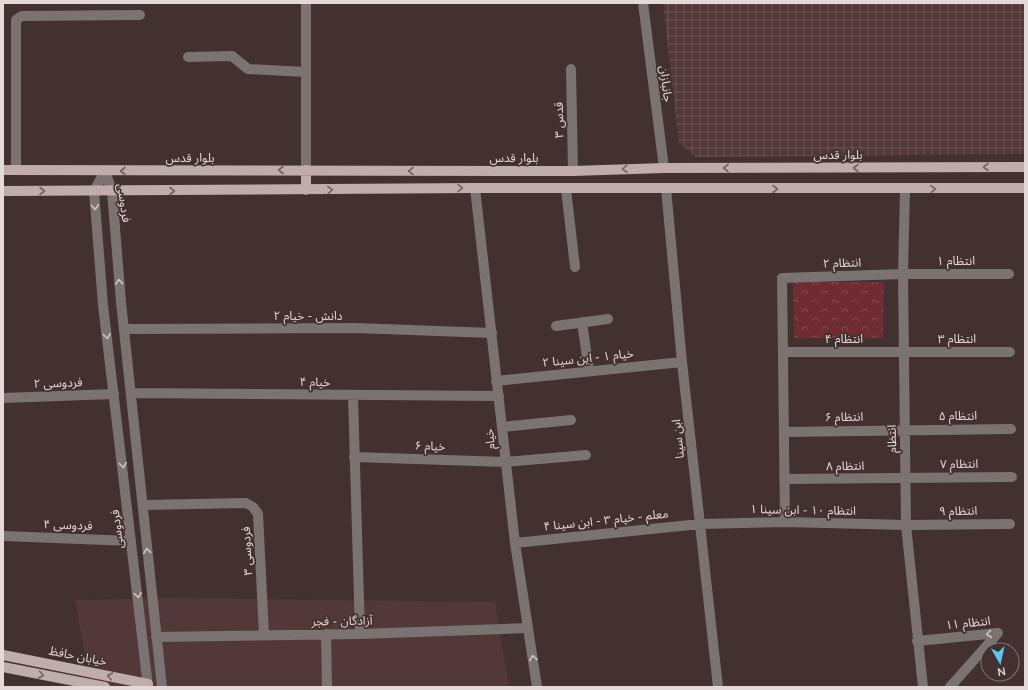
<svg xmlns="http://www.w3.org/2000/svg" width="1028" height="690" viewBox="0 0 1028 690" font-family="'Nunito Sans','Noto Sans Arabic',sans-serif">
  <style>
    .built { fill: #523839 }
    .industrial { fill: url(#industrial-grid) }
    .park { fill: url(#park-crowns) }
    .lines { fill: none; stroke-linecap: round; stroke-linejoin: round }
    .minor { stroke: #7b7272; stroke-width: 10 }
    .major { stroke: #c0acad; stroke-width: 10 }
    .oneway { stroke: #756263 }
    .oneway2 { stroke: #d0c4c4 }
    .labels { text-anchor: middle; stroke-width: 3.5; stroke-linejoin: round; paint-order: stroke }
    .street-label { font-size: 12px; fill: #e5d8d8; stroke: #433031 }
  </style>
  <defs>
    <pattern id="industrial-grid" width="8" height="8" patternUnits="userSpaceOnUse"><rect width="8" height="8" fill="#523839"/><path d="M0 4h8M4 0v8" fill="none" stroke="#6b5455"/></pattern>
    <pattern id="park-crowns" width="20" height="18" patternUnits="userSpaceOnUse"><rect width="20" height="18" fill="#6f2d33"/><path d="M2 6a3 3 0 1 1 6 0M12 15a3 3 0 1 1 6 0" fill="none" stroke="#834b50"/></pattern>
  </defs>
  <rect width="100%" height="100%" fill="#433031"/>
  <path class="built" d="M168,598L495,602L509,687H91L75,600Z"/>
  <path class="industrial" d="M663,3H1025V154L696,157L679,143Z"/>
  <path class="park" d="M793,282H884L883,338H794Z"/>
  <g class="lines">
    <path class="minor" d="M306,3V170
      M643,3L664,168
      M188,57L232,56L248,69L306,72
      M571,69L573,171
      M16,170V20L22,16L140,15
      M105,171L94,191L103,305L148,687
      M105,171L112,191L121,302L162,687
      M475,188L515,543L537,687
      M666,188L682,362L718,687
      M566,189L575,267
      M905,190L903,274L906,525L923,687
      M582,322L589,371
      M556,326L608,319
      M124,329L356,328L492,333
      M783,352H1010
      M496,381L682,362
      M131,393L499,396
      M353,396L360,634
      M3,398L114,394
      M502,427L571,420
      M784,432L1011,429
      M354,457L506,462L586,455
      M784,479L1012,477
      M143,505L246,503L253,507L258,514L264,635
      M785,522L782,278L903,274H1009
      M4,536L131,541
      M515,543L700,524L785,522L906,525L1010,524
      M326,634L327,687
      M156,637L360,634L528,628
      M917,641L998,633L950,687"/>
    <path class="major" d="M3,170L573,171L664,168L1025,167
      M306,170V190
      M3,191L475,188H1025
      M3,655L148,684
      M3,667L105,687"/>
  </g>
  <defs><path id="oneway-chevron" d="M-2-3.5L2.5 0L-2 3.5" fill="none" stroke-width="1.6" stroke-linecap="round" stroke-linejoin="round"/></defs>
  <g class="oneway">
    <use href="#oneway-chevron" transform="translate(986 167) rotate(180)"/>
    <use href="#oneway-chevron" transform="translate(726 168) rotate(180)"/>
    <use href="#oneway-chevron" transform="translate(856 168) rotate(180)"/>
    <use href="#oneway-chevron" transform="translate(625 169) rotate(178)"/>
    <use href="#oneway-chevron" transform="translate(281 170) rotate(180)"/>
    <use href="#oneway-chevron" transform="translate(123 171) rotate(180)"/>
    <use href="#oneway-chevron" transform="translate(411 171) rotate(-180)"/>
    <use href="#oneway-chevron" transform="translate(460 188) rotate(-1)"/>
    <use href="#oneway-chevron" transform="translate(775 189)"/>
    <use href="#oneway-chevron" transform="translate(933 189) rotate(-1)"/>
    <use href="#oneway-chevron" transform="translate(330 190) rotate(-1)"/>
    <use href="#oneway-chevron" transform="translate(42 191)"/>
    <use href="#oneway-chevron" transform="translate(172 191)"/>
    <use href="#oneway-chevron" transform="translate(41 675) rotate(11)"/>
    <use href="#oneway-chevron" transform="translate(110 676) rotate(-169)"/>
  </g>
  <g class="oneway2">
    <use href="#oneway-chevron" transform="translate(95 207) rotate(85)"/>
    <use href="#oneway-chevron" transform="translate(119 282) rotate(-94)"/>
    <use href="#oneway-chevron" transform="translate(107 336) rotate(83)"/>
    <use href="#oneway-chevron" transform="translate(123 465) rotate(83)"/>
    <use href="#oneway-chevron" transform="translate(147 551) rotate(-96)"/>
    <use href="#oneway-chevron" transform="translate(138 595) rotate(83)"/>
    <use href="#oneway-chevron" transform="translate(989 634) rotate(174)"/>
    <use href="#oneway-chevron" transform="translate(533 658) rotate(-99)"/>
  </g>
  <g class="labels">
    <g class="street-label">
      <text transform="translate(666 84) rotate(83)" y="4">جانبازان</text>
      <text transform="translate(559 120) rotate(-91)" y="4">قدس ۳</text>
      <text x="838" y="159">بلوار قدس</text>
      <text x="190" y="162">بلوار قدس</text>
      <text x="514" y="162">بلوار قدس</text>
      <text transform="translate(124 203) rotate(82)" y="4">فردوسی</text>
      <text x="956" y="265">انتظام ۱</text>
      <text transform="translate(842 263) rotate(-2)" y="4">انتظام ۲</text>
      <text x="308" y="320">دانش - خیام ۲</text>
      <text x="844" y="343">انتظام ۴</text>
      <text x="957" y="343">انتظام ۳</text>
      <text transform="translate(588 358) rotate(-6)" y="4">خیام ۱ - این سینا ۲</text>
      <text transform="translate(315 382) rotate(1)" y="4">خیام ۴</text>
      <text transform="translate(58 383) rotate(-2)" y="4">فردوسی ۲</text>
      <text x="958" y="420">انتظام ۵</text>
      <text transform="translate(844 417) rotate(-1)" y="4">انتظام ۶</text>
      <text transform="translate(490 439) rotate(-96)" y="4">خیام</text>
      <text transform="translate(678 439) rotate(-96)" y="4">ابن سینا</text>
      <text transform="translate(892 439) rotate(-91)" y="4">انتظام</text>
      <text transform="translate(430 446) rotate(2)" y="4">خیام ۶</text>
      <text transform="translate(959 464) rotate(-1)" y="4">انتظام ۷</text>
      <text transform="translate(845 466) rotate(-1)" y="4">انتظام ۸</text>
      <text transform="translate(803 510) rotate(1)" y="4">انتظام ۱۰ - ابن سینا ۱</text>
      <text transform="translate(958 511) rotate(-1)" y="4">انتظام ۹</text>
      <text transform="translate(606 520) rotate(-6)" y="4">معلم - خیام ۳ - ابن سینا ۴</text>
      <text transform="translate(68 525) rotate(2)" y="4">فردوسی ۴</text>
      <text transform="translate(117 529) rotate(-97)" y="4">فردوسی</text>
      <text transform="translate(247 551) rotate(-93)" y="4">فردوسی ۳</text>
      <text transform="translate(342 621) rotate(-1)" y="4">آزادگان - فجر</text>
      <text transform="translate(968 623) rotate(-6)" y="4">انتظام ۱۱</text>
      <text transform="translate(78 656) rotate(11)" y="4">خیابان حافظ</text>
    </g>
  </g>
  <rect width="1028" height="690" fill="none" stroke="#e5d8d8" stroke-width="8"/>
  <g transform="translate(1000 662) rotate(171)"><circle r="19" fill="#433031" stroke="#847374"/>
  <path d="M0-3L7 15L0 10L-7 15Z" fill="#5ac8e6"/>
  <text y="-6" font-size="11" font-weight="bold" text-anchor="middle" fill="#e5d8d8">N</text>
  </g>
</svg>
